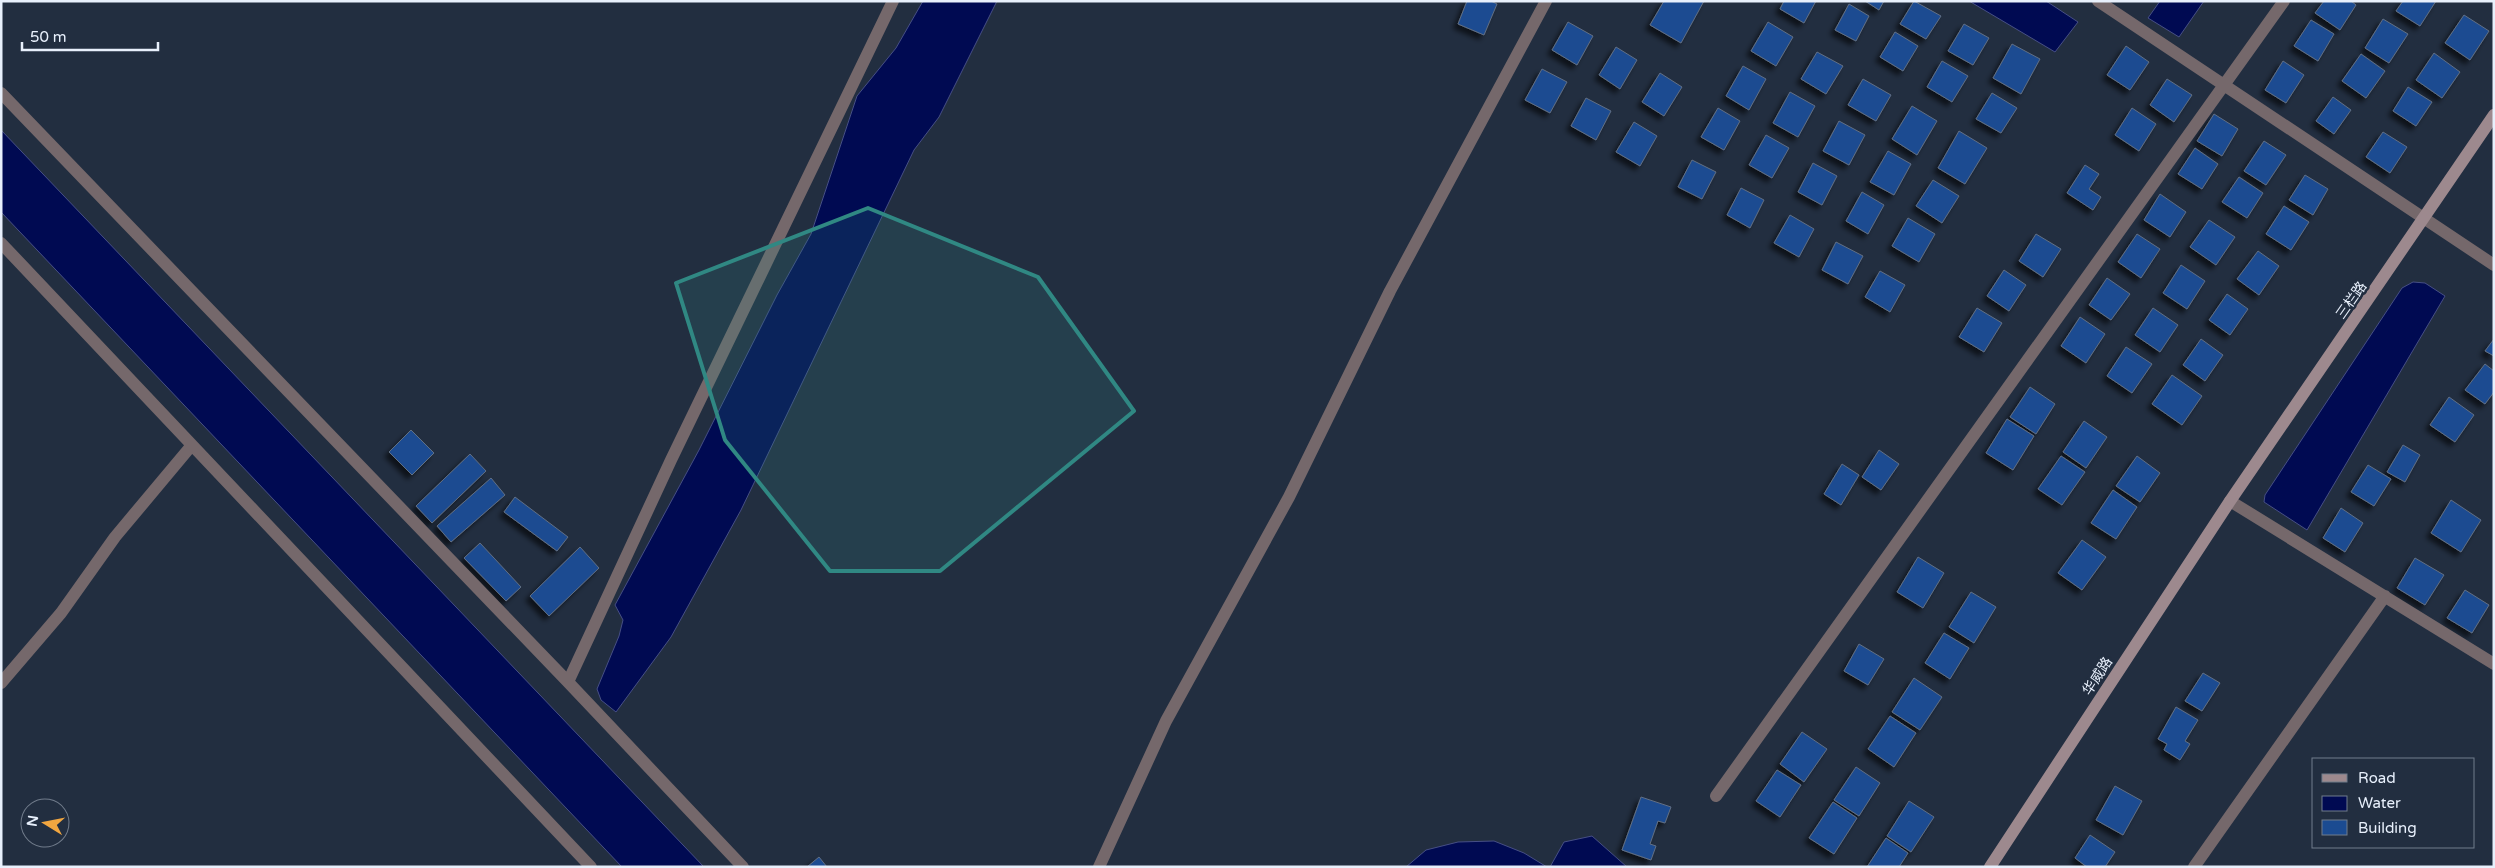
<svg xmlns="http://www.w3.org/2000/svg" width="2495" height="868" viewBox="0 0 2495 868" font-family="'Varela Round','Noto Sans SC',sans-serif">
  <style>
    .water { fill: #000a52; stroke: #464f85 }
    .building { fill: #1b4b91; stroke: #616f84; filter: url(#shadow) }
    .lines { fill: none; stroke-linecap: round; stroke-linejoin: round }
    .street { stroke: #75686b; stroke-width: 12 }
    .secondary { stroke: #9d898e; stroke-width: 12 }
    .marked { fill: #308883; fill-opacity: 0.2; stroke: #308883; stroke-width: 4; stroke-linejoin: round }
    .labels { text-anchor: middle; stroke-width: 5; stroke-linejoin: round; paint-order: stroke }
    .street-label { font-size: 14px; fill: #e8f0fc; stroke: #222e40 }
  </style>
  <defs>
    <filter id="shadow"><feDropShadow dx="-4.5" dy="4.5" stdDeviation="2.5" flood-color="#0009"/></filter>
  </defs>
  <rect width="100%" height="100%" fill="#222e40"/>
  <path class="water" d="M923,1H997L939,117L914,150L741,510L671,637L616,712L601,700L597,689L619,636L623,620L615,605L699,450L777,295L811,234L857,96L896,48Z
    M1969,1H2046L2078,22L2055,52Z
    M2160,1H2204L2179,37L2148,18Z
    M1,130L704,867H622L1,212Z
    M2413,282L2425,283L2445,296L2307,530L2264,502L2265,495L2402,288Z
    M1592,836L1627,867H1550L1564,842Z
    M1494,841L1524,853L1547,867H1406L1426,850L1458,842Z"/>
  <path class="building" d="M1467,1H1491L1497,4L1484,35L1458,24Z
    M1664,1H1704L1681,43L1650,25Z
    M1784,1H1816L1804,23L1780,9Z
    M1865,1H1884L1879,10Z
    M1914,1L1941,16L1926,39L1900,24Z
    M2324,1H2351L2356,5L2340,30L2315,13Z
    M2403,1H2436L2420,26L2396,11Z
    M1849,4L1869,16L1856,41L1835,30Z
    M2464,15L2489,31L2470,60L2445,43Z
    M2383,19L2408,34L2389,63L2365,48Z
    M2311,20L2334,34L2318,61L2294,46Z
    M1568,22L1593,36L1577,65L1552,50Z
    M1768,22L1793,37L1776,66L1751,51Z
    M1964,24L1989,38L1973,65L1948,51Z
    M1895,32L1918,46L1903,71L1880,57Z
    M2012,44L2040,59L2021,94L1993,78Z
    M2126,46L2149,62L2130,90L2107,75Z
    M1616,47L1637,60L1620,89L1599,75Z
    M1817,52L1843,66L1826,94L1801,79Z
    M2434,53L2460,72L2442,98L2416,80Z
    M2361,54L2385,71L2366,98L2342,81Z
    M1942,61L1968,76L1952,102L1927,87Z
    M2283,61L2304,75L2286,103L2265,90Z
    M1743,66L1766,79L1749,110L1726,96Z
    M1542,69L1567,82L1550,113L1525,100Z
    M1660,73L1682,87L1664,116L1642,102Z
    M1863,79L1891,95L1876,121L1848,105Z
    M2167,79L2192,95L2174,122L2150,105Z
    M2408,87L2432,102L2416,126L2393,111Z
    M1790,92L1815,106L1798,137L1773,123Z
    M1992,93L2017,108L2001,133L1976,119Z
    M2333,97L2351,110L2334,134L2316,121Z
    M1586,98L1611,111L1596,140L1571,126Z
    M1912,106L1937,121L1917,155L1892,139Z
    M1718,108L1740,121L1724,150L1701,137Z
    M2132,108L2156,124L2139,151L2115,135Z
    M2214,114L2238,129L2222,156L2197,141Z
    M1839,121L1865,135L1849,165L1823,151Z
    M1634,122L1657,136L1640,166L1616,152Z
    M1959,131L1987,148L1965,184L1938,168Z
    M2383,132L2407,147L2390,173L2366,157Z
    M1766,135L1789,148L1772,178L1749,165Z
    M2264,141L2286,155L2266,185L2244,171Z
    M2195,148L2218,164L2202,189L2178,174Z
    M1888,151L1911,164L1894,195L1870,182Z
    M1692,160L1716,172L1702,199L1678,187Z
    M1813,163L1837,176L1822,205L1798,192Z
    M2085,165L2099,174L2089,189L2101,197L2093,210L2067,193Z
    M2305,175L2328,189L2313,215L2289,200Z
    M2239,177L2263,193L2247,218L2222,202Z
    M1933,180L1959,196L1942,223L1916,206Z
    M1741,188L1764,200L1750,228L1727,215Z
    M1862,192L1884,205L1868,234L1846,221Z
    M2160,194L2186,212L2170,237L2144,220Z
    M2284,206L2309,222L2291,250L2266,234Z
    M1790,215L1814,229L1799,257L1774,243Z
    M1908,218L1935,234L1919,262L1892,246Z
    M2209,220L2235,237L2216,265L2190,247Z
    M2036,234L2061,249L2043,277L2019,261Z
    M2137,234L2160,249L2141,278L2118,262Z
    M1836,242L1863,256L1848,284L1822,270Z
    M2258,251L2279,266L2259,295L2237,279Z
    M2181,265L2205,281L2187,309L2163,293Z
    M2004,270L2026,285L2009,311L1987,296Z
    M1880,271L1905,285L1890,312L1865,297Z
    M2107,278L2130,294L2111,320L2089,305Z
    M2227,294L2248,309L2230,335L2209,320Z
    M1977,308L2002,323L1984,352L1959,337Z
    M2153,308L2178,325L2160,352L2135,335Z
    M2080,317L2105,334L2086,363L2061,346Z
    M2201,339L2223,355L2205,381L2183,365Z
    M2494,339V356L2485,351Z
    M2126,347L2152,364L2132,393L2107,376Z
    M2485,364L2494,371V392L2485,404L2465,390Z
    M2172,375L2202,396L2182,425L2152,404Z
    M2030,387L2055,404L2036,434L2010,417Z
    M2449,397L2474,415L2455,442L2430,425Z
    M2007,419L2034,436L2013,470L1986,453Z
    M2084,421L2107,437L2086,468L2063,452Z
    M411,430L434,453L412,475L389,452Z
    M2403,445L2420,455L2405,482L2387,472Z
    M1879,450L1899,464L1881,490L1862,477Z
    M470,454L486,471L432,523L416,506Z
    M2061,456L2085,472L2062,505L2038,489Z
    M2137,456L2160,473L2140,502L2116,486Z
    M1842,464L1859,475L1841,505L1824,494Z
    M2368,465L2391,479L2374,506L2351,492Z
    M491,478L505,495L451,542L437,526Z
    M2113,490L2137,507L2116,539L2091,523Z
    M515,497L568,537L557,551L504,512Z
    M2451,500L2481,520L2461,552L2431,533Z
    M2341,508L2363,523L2345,552L2323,538Z
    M2082,540L2106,557L2082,590L2058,573Z
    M480,543L521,587L506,601L464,558Z
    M580,547L599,568L549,616L530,596Z
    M1918,557L1944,573L1923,608L1897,592Z
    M2415,558L2444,575L2425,605L2397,588Z
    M2465,590L2489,605L2472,633L2447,618Z
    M1971,592L1996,607L1974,643L1949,627Z
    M1944,633L1969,648L1950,679L1925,663Z
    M1859,644L1884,659L1868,685L1844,671Z
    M2203,673L2220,683L2202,711L2185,701Z
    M1914,678L1942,697L1920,730L1892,712Z
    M2176,707L2198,720L2185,741L2190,744L2180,760L2164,750L2167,744L2158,739Z
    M1890,716L1916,733L1894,767L1868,749Z
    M1802,732L1827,749L1804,782L1780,764Z
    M1856,767L1880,783L1859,816L1834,800Z
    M1777,770L1801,785L1780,817L1756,801Z
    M2115,786L2142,801L2123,835L2096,820Z
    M1641,797L1671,807L1665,823L1658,821L1650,844L1656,846L1651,860L1622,850Z
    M1909,801L1934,817L1911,852L1887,836Z
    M1833,802L1857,818L1834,854L1809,838Z
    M2090,835L2115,852L2105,867H2087L2075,858Z
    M1886,838L1908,853L1899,867H1867Z
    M819,857L827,867H807Z"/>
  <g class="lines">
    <path class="street" d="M2098,1L2494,265
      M1,93L568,682L743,867
      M1,243L591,867
      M2230,501L2494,664
      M568,682L671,460L893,1
      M1,683L61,613L115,537L192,445
      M1716,796L2284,1
      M1099,867L1166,721L1289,497L1390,291L1546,1
      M2194,867L2385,596"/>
    <path class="secondary" d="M1990,867L2230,501L2494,115"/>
  </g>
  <path class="marked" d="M868,208L1038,277L1134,411L940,571H830L725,440L676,283Z"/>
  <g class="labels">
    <g class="street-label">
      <text transform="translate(2351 300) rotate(-55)" y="5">三栏路</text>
      <text transform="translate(2097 676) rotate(-57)" y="5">华威路</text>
    </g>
  </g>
  <rect width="2495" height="868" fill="none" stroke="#e8f0fc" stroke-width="5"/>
  <rect x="2312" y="758" width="162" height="90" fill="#222e40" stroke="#717c8b"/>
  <rect x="2322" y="774" width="25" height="8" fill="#9d898e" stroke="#717c8b"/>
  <text x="2358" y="783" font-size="15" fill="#e8f0fc">Road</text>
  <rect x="2322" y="796" width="25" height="15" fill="#000a52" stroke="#717c8b"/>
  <text x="2358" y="808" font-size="15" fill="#e8f0fc">Water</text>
  <rect x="2322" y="820" width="25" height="15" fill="#1b4b91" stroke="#717c8b"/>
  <text x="2358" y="833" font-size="15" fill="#e8f0fc">Building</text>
  <g transform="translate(45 823) rotate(280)"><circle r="24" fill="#222e40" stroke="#717c8b"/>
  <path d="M0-4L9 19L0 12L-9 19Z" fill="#f1a640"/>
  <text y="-8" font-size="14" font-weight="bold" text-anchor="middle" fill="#e8f0fc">N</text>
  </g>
  <path d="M22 42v8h136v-8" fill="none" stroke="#e8f0fc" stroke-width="2.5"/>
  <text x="30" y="42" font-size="15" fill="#e8f0fc" stroke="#222e40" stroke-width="4" paint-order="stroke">50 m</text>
</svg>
